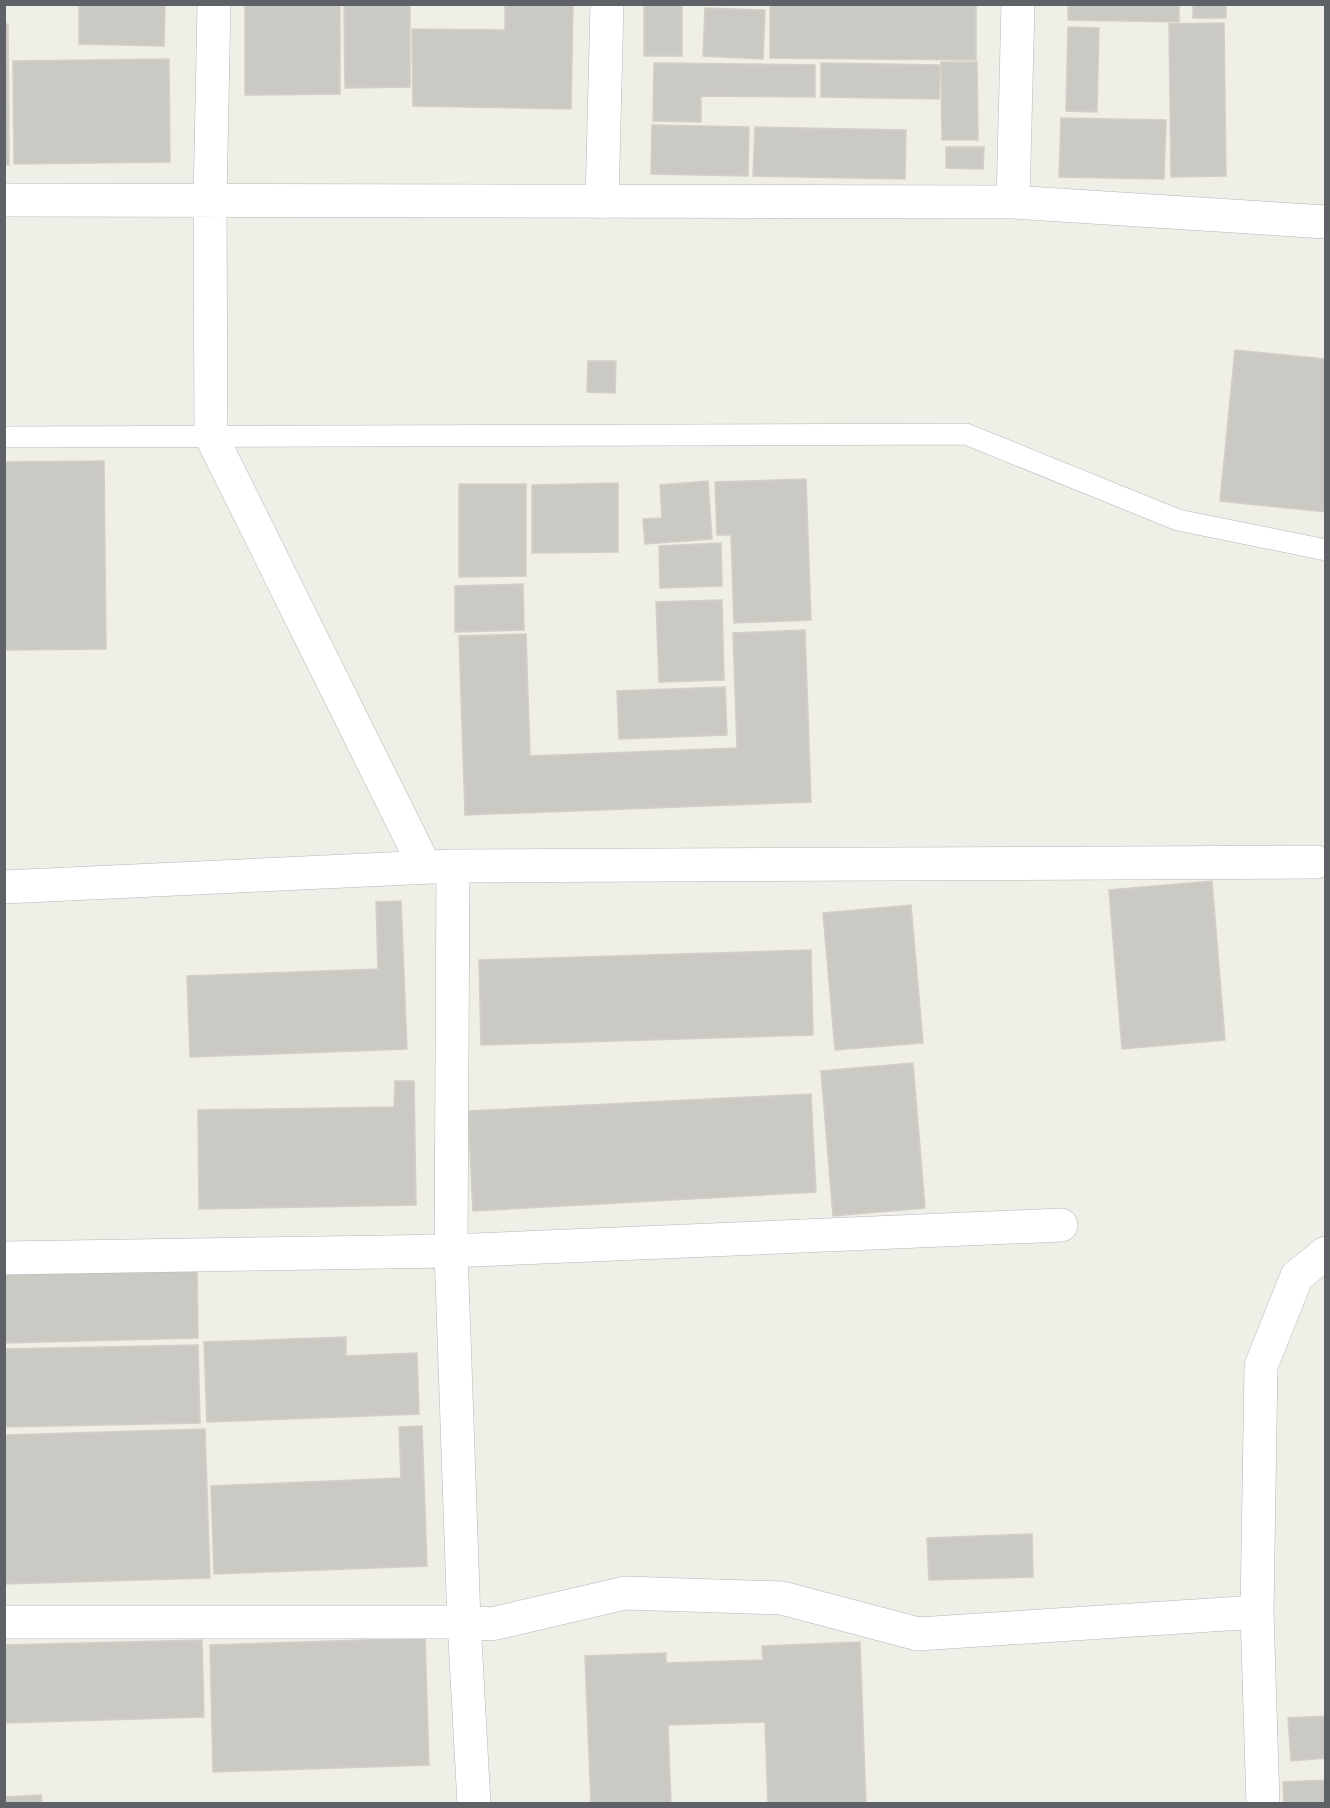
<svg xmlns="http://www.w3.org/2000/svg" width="1330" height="1808" viewBox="0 0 1330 1808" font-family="Manrope,sans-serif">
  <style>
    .building { fill: #cbc9c4; stroke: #d4cfc6; stroke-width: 1.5 }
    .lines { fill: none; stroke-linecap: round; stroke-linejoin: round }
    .lane-casing { stroke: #b4b7ba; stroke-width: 22 }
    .street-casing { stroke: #b4b7ba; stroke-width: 34 }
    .lane { stroke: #fff; stroke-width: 21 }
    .street { stroke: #fff; stroke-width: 33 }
  </style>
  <rect width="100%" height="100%" fill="#efeee7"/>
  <path class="building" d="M79,4H165L164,46L79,44Z
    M245,4H340V94L245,95Z
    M344,4H410V87L345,88Z
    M505,4H573L571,109L413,106L412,29L505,30Z
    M644,4H682V56H644Z
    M770,4H976V60L770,58Z
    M1068,4H1179V22L1068,20Z
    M1193,4H1226V18H1193Z
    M705,8L765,10L763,59L703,56Z
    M1224,23L1226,176L1171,177L1169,24Z
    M4,24H8L9,165H4Z
    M1068,27L1099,28L1097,112L1066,111Z
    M169,59L170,162L14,164L13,61Z
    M941,62H977L978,140H942Z
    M654,63L815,65V97L701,96V122L653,121Z
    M821,63L940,65L939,99L821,97Z
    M1061,118L1166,120L1164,179L1059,177Z
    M652,125L749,127L748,176L651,174Z
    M755,127L906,130L905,179L753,176Z
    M946,147H984L983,169L946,168Z
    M1235,350L1326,359V512L1220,501Z
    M588,361H616L615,393L587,392Z
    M104,461L106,649L4,650V462Z
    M806,479L811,620L734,623L731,535H717L715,482Z
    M708,481L712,539L645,544L643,519L662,518L660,485Z
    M618,483V552L532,553V485Z
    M459,484H526V576L459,577Z
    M721,543L722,586L660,588L659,546Z
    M523,584L524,630L455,632V586Z
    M722,600L724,680L659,682L656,602Z
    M805,630L811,802L465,815L459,636L526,634L530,756L737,748L733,633Z
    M725,687L727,735L619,739L617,691Z
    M1212,881L1225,1040L1122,1049L1109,890Z
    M401,901L407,1049L190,1057L187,976L378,969L376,902Z
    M911,905L923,1043L835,1050L823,913Z
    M811,950L813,1035L481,1045L479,960Z
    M913,1063L925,1208L833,1216L821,1071Z
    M395,1081H414L416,1205L199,1209L198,1110L394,1107Z
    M811,1094L816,1192L473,1211L468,1111Z
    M197,1267L198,1338L4,1343V1272Z
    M346,1337V1356L417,1353L419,1414L207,1422L204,1342Z
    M198,1345L200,1423L4,1427V1349Z
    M422,1426L427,1566L214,1574L211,1486L401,1478L399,1427Z
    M205,1429L210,1578L4,1584V1435Z
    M1032,1534L1033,1577L929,1580L927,1538Z
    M425,1638L429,1765L213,1772L210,1645Z
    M202,1640L204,1717L5,1723L4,1645Z
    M860,1642L866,1804H768L765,1722L668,1725L671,1804H591L585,1656L666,1653V1663L763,1660L762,1646Z
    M1326,1716V1758L1291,1761L1288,1718Z
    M1326,1780V1804H1284L1283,1782Z
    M41,1795L42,1804H4V1797Z"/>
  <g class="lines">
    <g class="lane-casing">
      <path id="lane" d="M4,437L966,434L1178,520L1326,550"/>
    </g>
    <g class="street-casing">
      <path id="street" d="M214,4L210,201L211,436L425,867
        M4,200L1013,202L1326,222
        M602,202L607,4
        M1013,202L1018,4
        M453,866L451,1251L464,1622L474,1804
        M4,887L453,866L1316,862
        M4,1258L451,1251L1061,1225
        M4,1622H464L492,1624L625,1593L782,1598L918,1634L1257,1612
        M1263,1804L1257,1612L1261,1366L1297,1276L1326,1253"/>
    </g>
    <use href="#lane" class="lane"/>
    <use href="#street" class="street"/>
  </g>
  <rect width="1330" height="1808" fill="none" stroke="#5e6266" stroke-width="12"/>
</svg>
